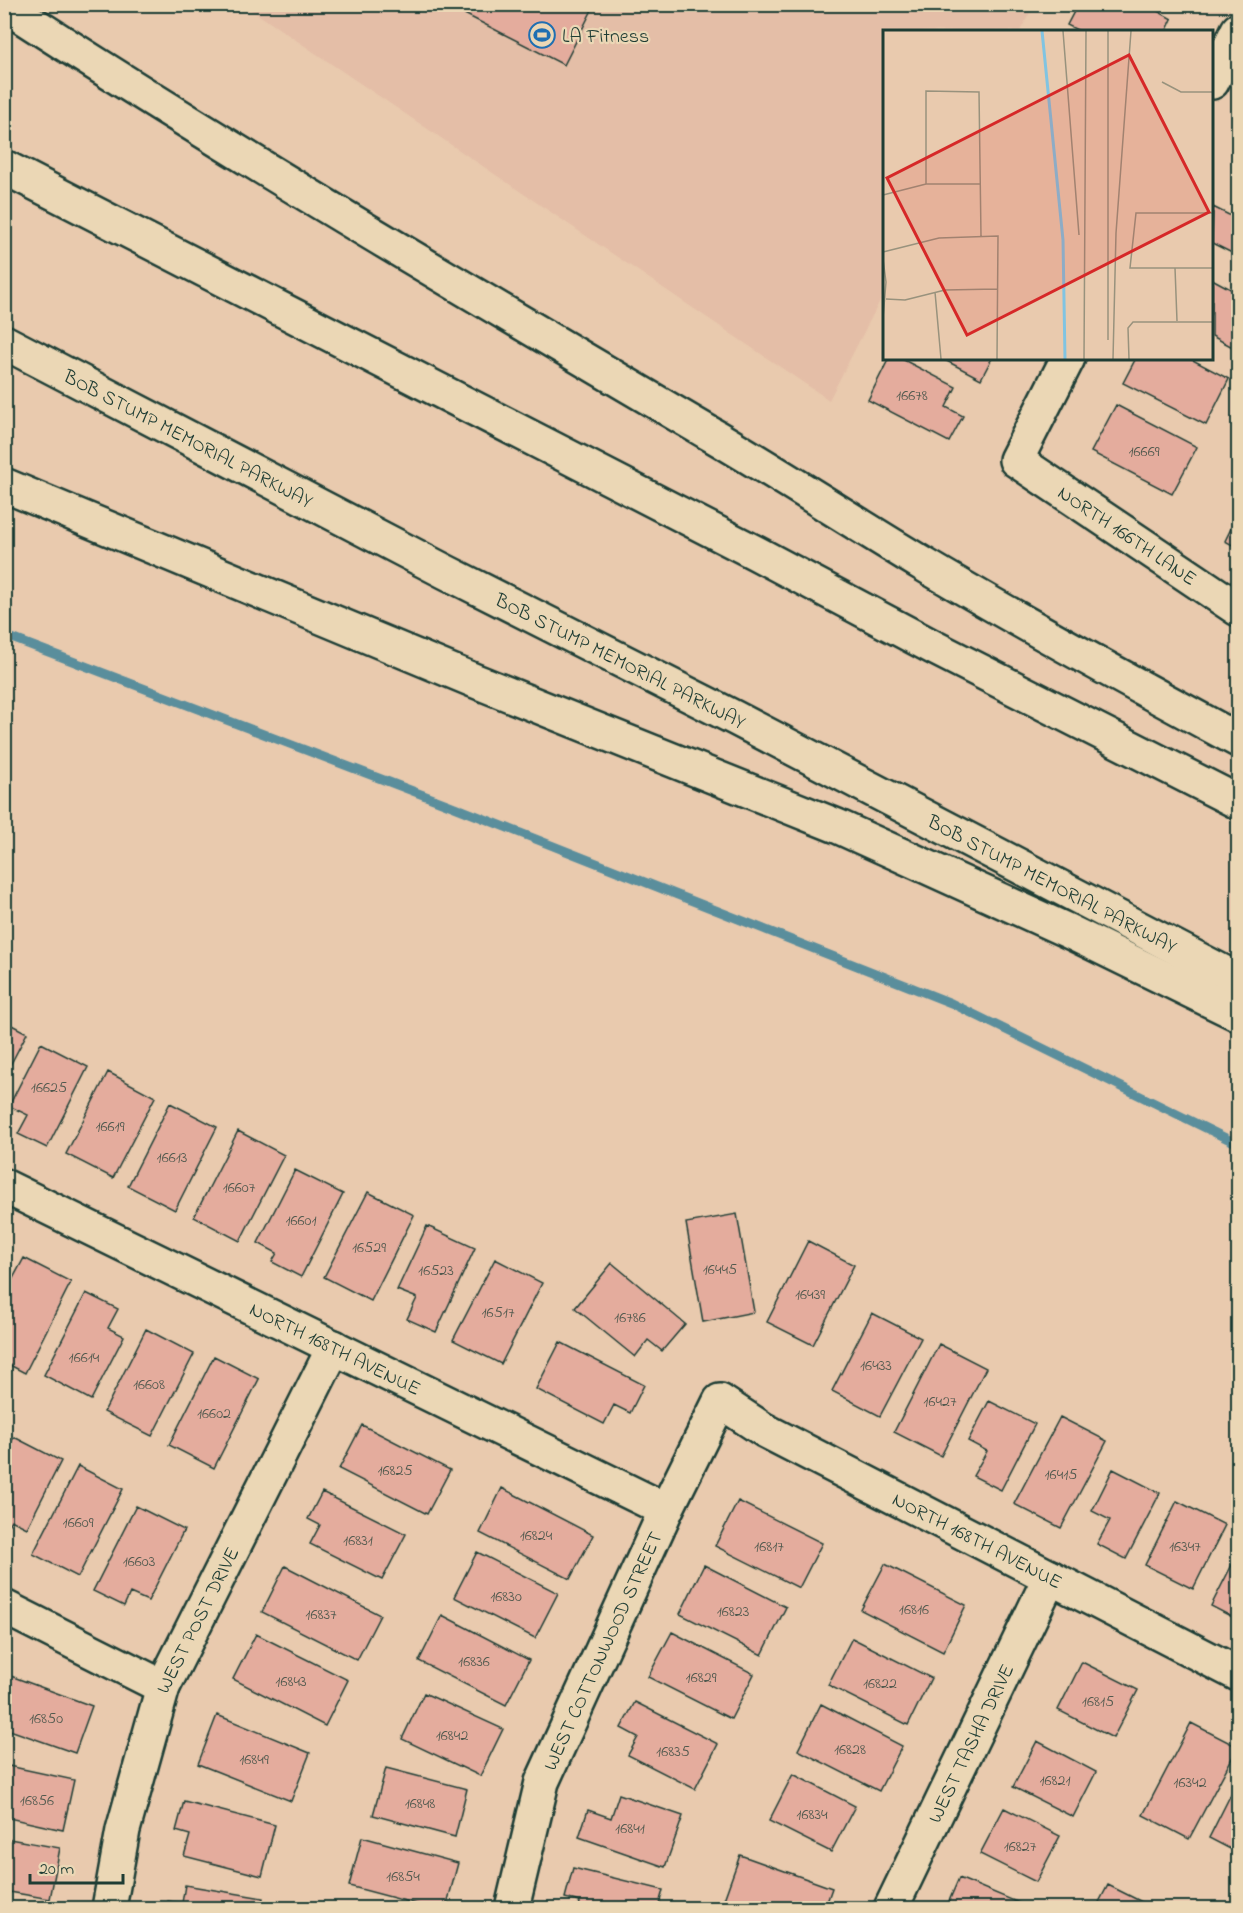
<svg xmlns="http://www.w3.org/2000/svg" width="1243" height="1913" viewBox="0 0 1243 1913" font-family="'Indie Flower',sans-serif">
  <style>
    .built { fill: #e4bea7 }
    .lines { fill: none; stroke-linecap: round; stroke-linejoin: round }
    .stream { stroke: #5a8e9c; stroke-width: 9 }
    .building { fill: #e4ac9d; stroke: #1f3d34; stroke-width: 1.5 }
    .minor-casing { stroke: #1f3d34; stroke-width: 38 }
    .motorway-casing { stroke: #1f3d34; stroke-width: 38 }
    .minor { stroke: #ebd7b5; stroke-width: 33 }
    .motorway { stroke: #ebd7b5; stroke-width: 33 }
    .labels { text-anchor: middle; stroke-width: 4.5; stroke-linejoin: round; paint-order: stroke }
    .number-label { font-size: 16px; fill: #50594e }
    .poi-label { font-size: 20px; fill: #1f3d34; stroke: #ebd7b5; text-anchor: start }
    .street-label { font-size: 20px; fill: #1f3d34; stroke: #ebd7b5 }
    .inset-river { fill: none; stroke: #81c4e2; stroke-width: 3 }
    .inset-road { fill: none; stroke: #98927d; stroke-width: 1.5 }
    .view { fill: #d62828; fill-opacity: 0.15; stroke: #d62828; stroke-width: 3 }
    .inset-edge { fill: none; stroke: #1f3d34; stroke-width: 3 }
  </style>
  <rect width="100%" height="100%" fill="#e9caae"/>
  <filter id="ink" filterUnits="userSpaceOnUse"><feTurbulence type="fractalNoise" baseFrequency=".0167" numOctaves="2"/><feDisplacementMap in="SourceGraphic" scale="12" xChannelSelector="R" yChannelSelector="G"/><feConvolveMatrix kernelMatrix="1 2 1 2 8 2 1 2 1" color-interpolation-filters="sRGB"/></filter>
  <g filter="url(#ink)">
    <path class="built" d="M244,5H1034L1020,31L884,32V293L829,400Z"/>
    <g class="lines">
      <path class="stream" d="M4,635L452,806L951,1003L1238,1144"/>
    </g>
    <path class="building" d="M445,4H595L564,65Z
      M1078,4H1145L1172,19L1166,32H1081L1067,25Z
      M1213,207L1235,218L1238,212V256L1212,243Z
      M1212,279L1238,293V350L1212,336Z
      M889,358H900L956,387L946,407L963,416L949,442L868,400Z
      M941,358H992L981,379Z
      M1136,358H1189L1229,379L1206,425L1123,383Z
      M1116,405L1197,447L1172,494L1091,452Z
      M1238,514V548L1225,541Z
      M4,1021L27,1033L4,1077Z
      M41,1043L88,1067L47,1148L18,1134L28,1115L9,1106Z
      M108,1072L155,1097L113,1178L66,1154Z
      M170,1103L217,1127L175,1210L128,1186Z
      M238,1131L284,1155L240,1241L194,1217Z
      M295,1170L343,1194L301,1277L272,1262L277,1253L258,1243Z
      M368,1192L414,1215L371,1301L324,1277Z
      M737,1214L754,1312L703,1322L686,1223Z
      M427,1226L475,1248L436,1332L407,1319L417,1298L397,1290Z
      M808,1241L854,1265L813,1345L767,1322Z
      M24,1258L71,1282L25,1373L4,1362V1295Z
      M495,1259L542,1283L501,1364L453,1340Z
      M612,1263L685,1324L662,1351L648,1340L635,1357L575,1308Z
      M86,1293L118,1309L108,1328L124,1336L91,1400L44,1375Z
      M872,1313L921,1338L880,1416L832,1391Z
      M146,1329L194,1354L152,1436L104,1412Z
      M560,1342L644,1385L630,1413L614,1405L604,1424L536,1389Z
      M939,1344L986,1368L941,1456L894,1432Z
      M214,1356L259,1379L214,1468L169,1445Z
      M989,1401L1035,1424L1001,1490L973,1476L987,1451L968,1441Z
      M1060,1417L1107,1441L1061,1528L1014,1504Z
      M362,1425L450,1470L427,1514L339,1469Z
      M14,1437L61,1461L27,1528L11,1520L4,1532V1456Z
      M78,1466L123,1489L78,1577L33,1554Z
      M1113,1469L1160,1493L1126,1559L1097,1544L1110,1520L1092,1511Z
      M502,1488L593,1535L570,1579L480,1533Z
      M322,1492L406,1534L382,1580L310,1544L320,1525L308,1519Z
      M738,1501L822,1543L799,1588L715,1546Z
      M1177,1501L1225,1525L1193,1589L1145,1565Z
      M136,1506L184,1530L148,1601L130,1593L124,1606L93,1591Z
      M477,1552L558,1593L535,1638L454,1597Z
      M1238,1553V1620L1211,1606Z
      M885,1564L966,1605L943,1652L861,1610Z
      M704,1565L786,1607L762,1655L680,1614Z
      M285,1566L380,1615L357,1660L262,1612Z
      M442,1615L529,1660L506,1705L419,1661Z
      M672,1632L754,1674L731,1719L648,1677Z
      M256,1634L348,1680L325,1726L233,1679Z
      M852,1638L931,1678L908,1725L828,1685Z
      M1082,1662L1138,1690L1113,1738L1058,1710Z
      M8,1675L92,1706L75,1753L4,1728V1685Z
      M424,1693L503,1729L480,1776L402,1739Z
      M635,1702L718,1744L695,1789L628,1755L638,1737L621,1728Z
      M821,1704L902,1746L879,1791L798,1750Z
      M217,1715L310,1753L291,1801L198,1764Z
      M1191,1723L1238,1747L1189,1839L1143,1815Z
      M1037,1741L1096,1772L1073,1817L1013,1787Z
      M4,1765L74,1780L63,1830L4,1817Z
      M386,1768L467,1789L455,1837L373,1815Z
      M793,1774L855,1806L831,1852L769,1821Z
      M1238,1780V1853L1209,1838Z
      M619,1794L683,1816L665,1867L579,1837L588,1810L611,1818Z
      M184,1801L275,1825L262,1876L184,1856L190,1835L176,1831Z
      M1004,1808L1060,1836L1036,1882L980,1854Z
      M362,1837L458,1863L446,1908H432L349,1886Z
      M4,1838L60,1848L50,1899L4,1891Z
      M740,1855L832,1888L825,1908H731L722,1905Z
      M573,1868L663,1890L658,1908H579L580,1902L565,1898Z
      M959,1878L1031,1908H946Z
      M185,1885L263,1898L261,1908H166L168,1901L182,1903Z
      M1108,1885L1154,1908H1096Z"/>
    <g class="lines">
      <g class="minor-casing">
        <g id="minor">
          <path d="M1212,82L1238,30"/>
          <path id="s1" d="M1068,358L1016,460L1238,609"/>
          <path id="s2" d="M4,1186L666,1510"/>
          <path d="M4,1607L163,1687"/>
          <path id="s3" d="M109,1908L123,1830L163,1687L334,1347"/>
          <path id="s4" d="M512,1908L542,1782L666,1510L720,1401L764,1430L1238,1674"/>
          <path id="s5" d="M891,1908L1050,1577"/>
        </g>
      </g>
      <g class="motorway-casing">
        <g id="motorway">
          <path d="M4,5C237,156 476,296 714,436C784,477 853,522 923,564C1027,626 1132,683 1238,740"/>
          <path d="M4,167L756,553L933,647L1238,802"/>
          <path id="s6" d="M4,342L446,572L735,718L1238,980"/>
          <path d="M4,485L473,680L837,826L1068,931L1238,1014"/>
        </g>
      </g>
      <use href="#minor" class="minor"/>
      <use href="#motorway" class="motorway"/>
    </g>
  </g>
  <defs>
    <g id="stadium-ring" transform="scale(1.35)"><circle r="9.5" fill="#ebd7b5" stroke="#1f6fb2" stroke-width="1.5"/><path d="M0-5a6.5 5 0 1 0 0 10a6.5 5 0 1 0 0-10ZM-3.5-1.8h7v3.6h-7Z" fill="#1f6fb2"/></g>
  </defs>
  <g fill-rule="evenodd">
    <use href="#stadium-ring" x="542" y="35"/>
  </g>
  <g class="labels">
    <g class="number-label">
      <text x="912" y="400">16678</text>
      <text x="1144" y="456">16669</text>
      <text x="49" y="1092">16625</text>
      <text x="110" y="1131">16619</text>
      <text x="172" y="1162">16613</text>
      <text x="239" y="1192">16607</text>
      <text x="301" y="1225">16601</text>
      <text x="369" y="1252">16529</text>
      <text x="720" y="1274">16445</text>
      <text x="436" y="1275">16523</text>
      <text x="810" y="1299">16439</text>
      <text x="498" y="1317">16517</text>
      <text x="630" y="1322">16786</text>
      <text x="84" y="1362">16614</text>
      <text x="876" y="1370">16433</text>
      <text x="149" y="1389">16608</text>
      <text x="940" y="1406">16427</text>
      <text x="214" y="1418">16602</text>
      <text x="395" y="1475">16825</text>
      <text x="1061" y="1479">16415</text>
      <text x="78" y="1527">16609</text>
      <text x="536" y="1540">16824</text>
      <text x="358" y="1545">16831</text>
      <text x="769" y="1551">16817</text>
      <text x="1185" y="1551">16347</text>
      <text x="139" y="1566">16603</text>
      <text x="506" y="1601">16830</text>
      <text x="914" y="1614">16816</text>
      <text x="733" y="1616">16823</text>
      <text x="321" y="1619">16837</text>
      <text x="474" y="1666">16836</text>
      <text x="701" y="1682">16829</text>
      <text x="291" y="1686">16843</text>
      <text x="880" y="1688">16822</text>
      <text x="1098" y="1706">16815</text>
      <text x="46" y="1723">16850</text>
      <text x="452" y="1740">16842</text>
      <text x="850" y="1754">16828</text>
      <text x="673" y="1756">16835</text>
      <text x="254" y="1764">16849</text>
      <text x="1055" y="1785">16821</text>
      <text x="1190" y="1787">16342</text>
      <text x="37" y="1805">16856</text>
      <text x="420" y="1808">16848</text>
      <text x="812" y="1819">16834</text>
      <text x="630" y="1833">16841</text>
      <text x="1020" y="1851">16827</text>
      <text x="403" y="1881">16854</text>
    </g>
    <g class="poi-label">
      <text x="562" y="42">LA Fitness</text>
    </g>
    <g class="street-label">
      <text dy="7" stroke="none"><textPath href="#s6" startOffset="208">BOB STUMP MEMORIAL PARKWAY</textPath></text>
      <text dy="7" stroke="none"><textPath href="#s1" startOffset="249">NORTH 166TH LANE</textPath></text>
      <text dy="7" stroke="none"><textPath href="#s6" startOffset="694">BOB STUMP MEMORIAL PARKWAY</textPath></text>
      <text dy="7" stroke="none"><textPath href="#s6" startOffset="1180">BOB STUMP MEMORIAL PARKWAY</textPath></text>
      <text dy="7" stroke="none"><textPath href="#s2" startOffset="369">NORTH 168TH AVENUE</textPath></text>
      <text dy="7" stroke="none"><textPath href="#s4" startOffset="843">NORTH 168TH AVENUE</textPath></text>
      <text dy="7" stroke="none"><textPath href="#s3" startOffset="303">WEST POST DRIVE</textPath></text>
      <text dy="7" stroke="none"><textPath href="#s4" startOffset="274">WEST COTTONWOOD STREET</textPath></text>
      <text dy="7" stroke="none"><textPath href="#s5" startOffset="183">WEST TASHA DRIVE</textPath></text>
    </g>
  </g>
  <g transform="translate(883 30)">
    <rect width="330" height="330" fill="#e9caae"/>
    <path class="inset-river" d="M159,1L180,210L182,329"/>
    <path class="inset-road" d="M180,1L196,205M279,52L298,62H330M43,154V61L96,62L98,206M0,165L43,154H97M330,183H253L247,238H330M0,222L56,208L115,206L114,329M0,229L3,252L0,288M292,238L294,291M52,262L58,329M3,269L22,270L62,260L114,259M225,310V1M201,329L203,1M230,329L233,203L248,1M246,329L245,298L250,292H330"/>
    <path class="view" d="M246,25L326,182L84,305L4,148Z"/>
    <rect width="330" height="330" class="inset-edge"/>
  </g>
  <rect width="1243" height="1913" fill="none" stroke="#ebd7b5" stroke-width="24"/>
  <rect x="12" y="12" width="1219" height="1889" fill="none" stroke="#1f3d34" stroke-width="2" filter="url(#ink)"/>
  <path d="M30 1874v9h93v-9" fill="none" stroke="#1f3d34" stroke-width="3"/>
  <text x="39" y="1874" font-size="18" fill="#1f3d34" stroke="#ebd7b5" stroke-width="4.5" paint-order="stroke">20 m</text>
</svg>
